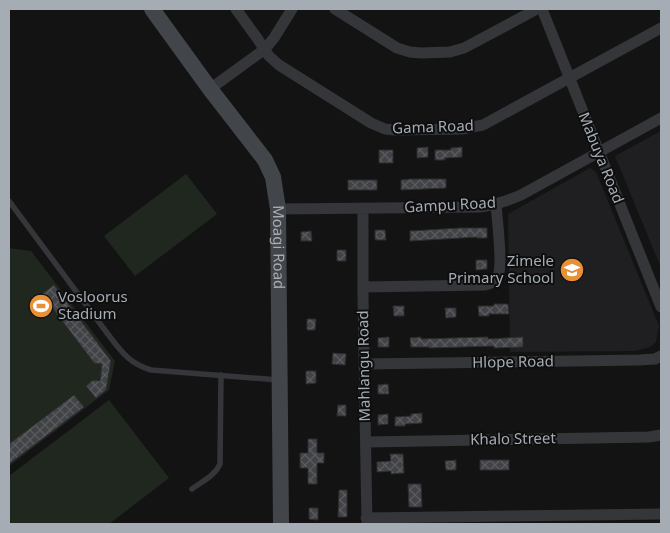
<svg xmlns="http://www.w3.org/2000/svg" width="670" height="533" viewBox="0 0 670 533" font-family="'Noto Sans',sans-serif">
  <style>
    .built { fill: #1f1f21 }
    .pitch { fill: #1f271f }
    .building { fill: url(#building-cross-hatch); stroke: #2d2d30 }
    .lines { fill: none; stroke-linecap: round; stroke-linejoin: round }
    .lane { stroke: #343639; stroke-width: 5.5 }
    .street { stroke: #343639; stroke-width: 11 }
    .secondary { stroke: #424549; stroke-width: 16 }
    .labels { text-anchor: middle; stroke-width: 4; stroke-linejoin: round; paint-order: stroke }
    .street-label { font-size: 15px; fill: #a5acb4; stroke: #0e0e0f }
    .poi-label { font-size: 15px; fill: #a5acb4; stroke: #0e0e0f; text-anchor: end }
  </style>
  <defs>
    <pattern id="building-cross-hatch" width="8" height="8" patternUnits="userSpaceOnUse" patternTransform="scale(1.25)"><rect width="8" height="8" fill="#424347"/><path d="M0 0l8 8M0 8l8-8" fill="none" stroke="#5a5b5f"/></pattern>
  </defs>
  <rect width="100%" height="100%" fill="#131314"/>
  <path class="built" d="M661,131V268L615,156Z
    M590,168L596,172L659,326L656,342L650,347L636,351L510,352L508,214Z"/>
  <path class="pitch" d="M186,174L217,214L135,276L104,236Z
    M9,248L31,251L115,361L109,390L9,466Z
    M109,400L169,478L109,524H9V476Z"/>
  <path class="building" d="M428,147V157L417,158V148Z
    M462,147V157L445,158V160H435V150H451V148Z
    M379,150H393V163H379Z
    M411,179H446V188L401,190V180Z
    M348,180H377V190H348Z
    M461,228H487V238H477V237L410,241V231Z
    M375,230H385L386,240H375Z
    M311,231L312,241H301V232Z
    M337,250H346V261H337Z
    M476,260H487V269L476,270Z
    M54,285L111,361L106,390L96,398L86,386L93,380L100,381L102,364L94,363L42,294Z
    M494,304H508L509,314H489V316H479L478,306H494Z
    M393,306H404V316H394Z
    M445,308H456V317L446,318Z
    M307,319H316L315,330H307Z
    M389,337V347H378V338Z
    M421,337V339L488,337V339L523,337V347L494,348V346L429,348V347H411L410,338Z
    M333,353L346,354L345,365L332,364Z
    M306,371H316V383L306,384Z
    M388,384L389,394H378V385Z
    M74,395L84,407L9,464V444Z
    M338,405H346V416H337Z
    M422,413V423L405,424V426H395V417L411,416V414Z
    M388,414V424L378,425V415Z
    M308,439H317V453H324V463H317V484H308V468H300V453H308Z
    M390,454H403L404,473L391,474V471L377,472V462L391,461Z
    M456,460V470H446L445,461Z
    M480,460H509V470H480Z
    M408,484H421L422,507H409Z
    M339,490H347V517H338Z
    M309,508H318V520L309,519Z"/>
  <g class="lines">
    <path class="lane" d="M9,201L110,337C123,354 131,364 151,370L279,380
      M192,489C201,482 215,476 220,464L221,375"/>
    <path class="street" d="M236,9L257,38L269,56L279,65L371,123L385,129L395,130L462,129L483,125L661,28
      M335,9L397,48L410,52L421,53L450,52L464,48L537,9
      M542,9L661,307
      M210,89L265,49L274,38L292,9
      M363,208V297L367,524
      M278,209L480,207C495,205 507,201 521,195L661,118
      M363,287L485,285C491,284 495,281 498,276C503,266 497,218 496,205
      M364,364L639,360L655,359L661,356
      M366,442L649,437L661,435
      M366,518L661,514"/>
    <path class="secondary" id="s1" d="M152,9L210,89L265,160L273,177L278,209L281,524"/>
  </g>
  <defs>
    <g id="school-disc" transform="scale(1.25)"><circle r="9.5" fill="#e89038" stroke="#0e0e0f"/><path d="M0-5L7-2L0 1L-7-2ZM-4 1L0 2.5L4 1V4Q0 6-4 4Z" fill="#fff"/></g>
    <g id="stadium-disc" transform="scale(1.25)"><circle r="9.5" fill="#e89038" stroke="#0e0e0f"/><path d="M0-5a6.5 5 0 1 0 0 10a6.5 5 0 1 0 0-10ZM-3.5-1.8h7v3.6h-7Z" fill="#fff"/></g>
  </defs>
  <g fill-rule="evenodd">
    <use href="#school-disc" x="572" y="270"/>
    <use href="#stadium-disc" x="41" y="306"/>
  </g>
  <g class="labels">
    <g class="street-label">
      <text transform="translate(433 127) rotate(-2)" y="5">Gama Road</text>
      <text transform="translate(601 158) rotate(68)" y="5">Mabuya Road</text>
      <text transform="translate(450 205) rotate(-3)" y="5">Gampu Road</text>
      <text dy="5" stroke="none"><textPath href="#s1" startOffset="278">Moagi Road</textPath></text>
      <text transform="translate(513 362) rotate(-1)" y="5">Hlope Road</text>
      <text transform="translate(364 366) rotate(-91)" y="5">Mahlangu Road</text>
      <text transform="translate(513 439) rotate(-1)" y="5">Khalo Street</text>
    </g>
    <g class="poi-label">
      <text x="554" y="266">Zimele<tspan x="554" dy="17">Primary School</tspan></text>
      <text x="58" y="302" text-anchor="start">Vosloorus<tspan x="58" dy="17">Stadium</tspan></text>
    </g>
  </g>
  <rect width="670" height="533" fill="none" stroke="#a5acb4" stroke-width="20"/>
</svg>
